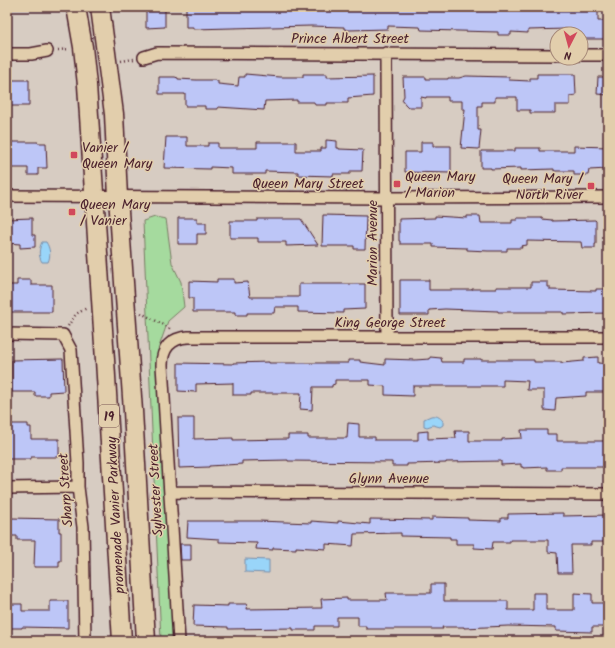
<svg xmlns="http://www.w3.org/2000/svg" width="615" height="648" viewBox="0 0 615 648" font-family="Kalam,sans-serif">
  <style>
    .green { fill: #a5da9e; stroke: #787c64 }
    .water { fill: #99d5f9; stroke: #798ca7 }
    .building { fill: #bdc6f7; stroke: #4a1f2b }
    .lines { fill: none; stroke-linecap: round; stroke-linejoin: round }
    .minor-casing { stroke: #4a1f2b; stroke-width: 14 }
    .primary-casing { stroke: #4a1f2b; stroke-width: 21 }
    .path { stroke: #4a1f2b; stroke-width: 2.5; stroke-dasharray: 1 3; stroke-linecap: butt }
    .minor { stroke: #e2ceac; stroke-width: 11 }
    .primary { stroke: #e2ceac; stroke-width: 18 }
    .poi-dot { fill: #d1495b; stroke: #e2ceac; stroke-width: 1.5 }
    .labels { text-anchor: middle; stroke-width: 3; stroke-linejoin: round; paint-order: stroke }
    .shield { fill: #e2ceac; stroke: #785452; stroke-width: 1 }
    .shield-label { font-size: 13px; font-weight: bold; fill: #4a1f2b }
    .street-label { font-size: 14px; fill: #4a1f2b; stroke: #e2ceac }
    .poi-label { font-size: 14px; fill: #4a1f2b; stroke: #e2ceac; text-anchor: start }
  </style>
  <rect width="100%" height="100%" fill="#d7ccc2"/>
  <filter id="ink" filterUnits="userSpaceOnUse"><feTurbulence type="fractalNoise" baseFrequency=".025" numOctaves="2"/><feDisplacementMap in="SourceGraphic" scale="8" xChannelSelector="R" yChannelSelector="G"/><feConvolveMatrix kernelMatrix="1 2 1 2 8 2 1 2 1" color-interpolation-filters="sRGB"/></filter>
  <g filter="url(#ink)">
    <path class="green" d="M155,217L166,219L172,263L181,282L184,307L168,321L159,347L174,641H161L143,221Z"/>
    <path class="water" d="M42,242H46C50,248 51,256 48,262H42C38,256 39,248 42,242Z
      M431,416C436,415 440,417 443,421V425L440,427L433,425L427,427L424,426V419Z
      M245,559L269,560V573L245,572Z"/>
    <path class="building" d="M186,7H459V9H498V7H598V21H608V39H581V34H567V29L528,30V33L511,32V35H498V32L421,30L420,27L388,26V29L349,30L344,29V27L311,26L193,29V27H186Z
      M165,10V27L146,28V11Z
      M245,74L280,77H303V74H327V77L373,76V96L348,98V103H327V105H315L314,102H297V100L265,101L264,110L218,107V109H205V106H185V94H159V77H175L178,78V79L196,80H215V81H218V84L238,86L239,77H245Z
      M537,74H575L576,95L570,96V105H555V113H530V110H517V97H495V102H482V106H478V130H481L479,149L461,148L465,109H462V101H448V97H426V98L421,97V107H408L405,104L402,100L404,96L403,77H426V79H448V78H459L466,76L509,77V80L530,81V78H537Z
      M598,77H608V95L597,94Z
      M7,80H29V106H7Z
      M166,137H187V146H208V143H218V148H257V142H296V151H321V148H326V140L337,141V148H339V149L363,150L362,171H350V174H333V176L298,175V172L265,171V174H232V168L210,167V169L164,168Z
      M7,142H38V143H46L47,168H38V175H28V168H7Z
      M421,142H433V146H451V173L405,172V152H421Z
      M574,146L608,147V169L589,170L588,175H574V171H554V169L521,170V168L491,169V168H481V151H515V148H540V151H574Z
      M323,215L366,216L365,249H354V246H322Z
      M435,216L467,218V216H480L481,223H512V220H517V218H542V219L552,220V221L595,220L596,221V244H595V248H582L581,242L527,241V245L521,246L522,248H507V251H488L467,250V248L433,247V244H400V241H399V219L435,218Z
      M32,218V235H35V247L20,248V244L7,243V219Z
      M178,218H197V223H206V234H197V244H178Z
      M257,219H301L318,245L286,246V242H258V238H230V221H257Z
      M217,279H234V283L248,282L250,297H299V284H365V309L343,310V313L298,312V307H275L274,313H247V315H235V312H193V298H189V281L217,282Z
      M17,280H31V285H52V312H7V285H17Z
      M400,280H429V290H472V289H496V287H531V282H548V287H550V290L596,291V289H608V313L563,314V312H498V311L445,309L429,310V315H400Z
      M430,357L441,358L442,362H464V359H481V360H534V362H562V363L584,361V358L598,357V363L608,364V392H586V396L556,398L555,411L544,410V390H527L528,381L503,380V386H413V396L385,395V386L370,385V380H335V384L332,385V387H313L312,410L300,409L301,393H251V395H233V383L196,384V392L178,391V363L233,364V363L269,362V363H348V360H360V362L385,365V359L415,360L430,359Z
      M63,359L64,391L49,392V396H35V392H12V360Z
      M178,418H194V439L233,438V440L288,439V435H308V438H347L348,423L359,424V437H375V440H418V432L428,431V439L456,438L455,431H469V441H502V439L522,438L521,430H547V434H557V441H608V467H561V470H547V467L523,468V467H521V464L501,465V461L446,462V463L407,464V466H392V462L288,461V460L242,461V464L209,466V467L179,468Z
      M7,424H28V427H31V439H59V457H31V459H7Z
      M563,513V516L608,515V542H591V545H571L572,573H558L557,553L548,552V540H510V542H493L492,549L474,548V544H456V539H450V537L401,536V533L354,534L353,546L326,544V549L296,547V549L273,548V550L256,549L257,543L219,542V539L187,537L188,521H258L311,523V521L338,523V521L370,524V519L432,520V517L468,518V520L501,521V518H508V514Z
      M10,518L59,519V532H61V561H59V567H34L35,540H17V536H11V533H7V519H10Z
      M180,544H191V560H181Z
      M431,584H444V601H508V610H533V593H546V610H574V593L592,594V603H608V627H592V632L556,631V627L508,626L464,628V627H442L443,629H366V626H358V617H337V626H315V630H293V628L228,629V627L193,626L194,605L228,606V604H247L246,609L322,608L321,599L347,598V600H387L386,593H431Z
      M50,601H68V628L22,627V628H7V604H22V611H50Z"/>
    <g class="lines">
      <g class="minor-casing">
        <path id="minor" d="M386,53L387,337
          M7,54H31L47,51
          M581,55H608
          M144,57L157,53L557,55
          M7,196L387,198L608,197
          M7,334L63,335L71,350L78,463V487L83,527L85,641
          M7,488L78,487
          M170,492L608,494
          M179,641L162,365C162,348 171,338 188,337H608"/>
      </g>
      <g class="primary-casing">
        <path id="primary" d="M76,7L83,47L87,85L105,360L122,641
          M100,7L114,114L118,197L133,411L146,641"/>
      </g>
      <path class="path" d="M58,50L69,49
        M121,61L134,59
        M141,313L168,327L171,331
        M68,326L76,314L87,308"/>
      <use href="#minor" class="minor"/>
      <use href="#primary" class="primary"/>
    </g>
  </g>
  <g class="poi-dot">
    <rect x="70" y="151" width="8" height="8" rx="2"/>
    <rect x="393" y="180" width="8" height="8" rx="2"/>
    <rect x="587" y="182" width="8" height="8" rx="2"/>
    <rect x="68" y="208" width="8" height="8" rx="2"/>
  </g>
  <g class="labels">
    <rect class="shield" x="99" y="405" width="20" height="22" rx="3"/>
    <g class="shield-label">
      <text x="109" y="421">19</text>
    </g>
    <g class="street-label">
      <text x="350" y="43">Prince Albert Street</text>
      <text x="308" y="188">Queen Mary Street</text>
      <text transform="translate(372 243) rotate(-90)" y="5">Marion Avenue</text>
      <text x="390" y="327">King George Street</text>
      <text x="389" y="483">Glynn Avenue</text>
      <text transform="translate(65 490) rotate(-94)" y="5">Sharp Street</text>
      <text transform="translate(155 490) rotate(-93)" y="5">Sylvester Street</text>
      <text transform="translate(115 515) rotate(-93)" y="5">promenade Vanier Parkway</text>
    </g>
    <g class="poi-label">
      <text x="82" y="152">Vanier /<tspan x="82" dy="16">Queen Mary</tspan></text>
      <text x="405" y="181">Queen Mary<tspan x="405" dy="16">/ Marion</tspan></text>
      <text x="583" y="183" text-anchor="end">Queen Mary /<tspan x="583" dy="16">North River</tspan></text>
      <text x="80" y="209">Queen Mary<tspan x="80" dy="16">/ Vanier</tspan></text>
    </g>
  </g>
  <rect width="615" height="648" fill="none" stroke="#e2ceac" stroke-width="24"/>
  <rect x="12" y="12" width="591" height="624" fill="none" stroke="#4a1f2b" stroke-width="1.5" filter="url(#ink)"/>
  <g transform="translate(569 46) rotate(186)"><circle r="19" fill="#e2ceac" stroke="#a58878"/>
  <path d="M0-3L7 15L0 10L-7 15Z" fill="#d1495b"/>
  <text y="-6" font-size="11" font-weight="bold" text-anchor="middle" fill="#4a1f2b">N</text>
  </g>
</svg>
